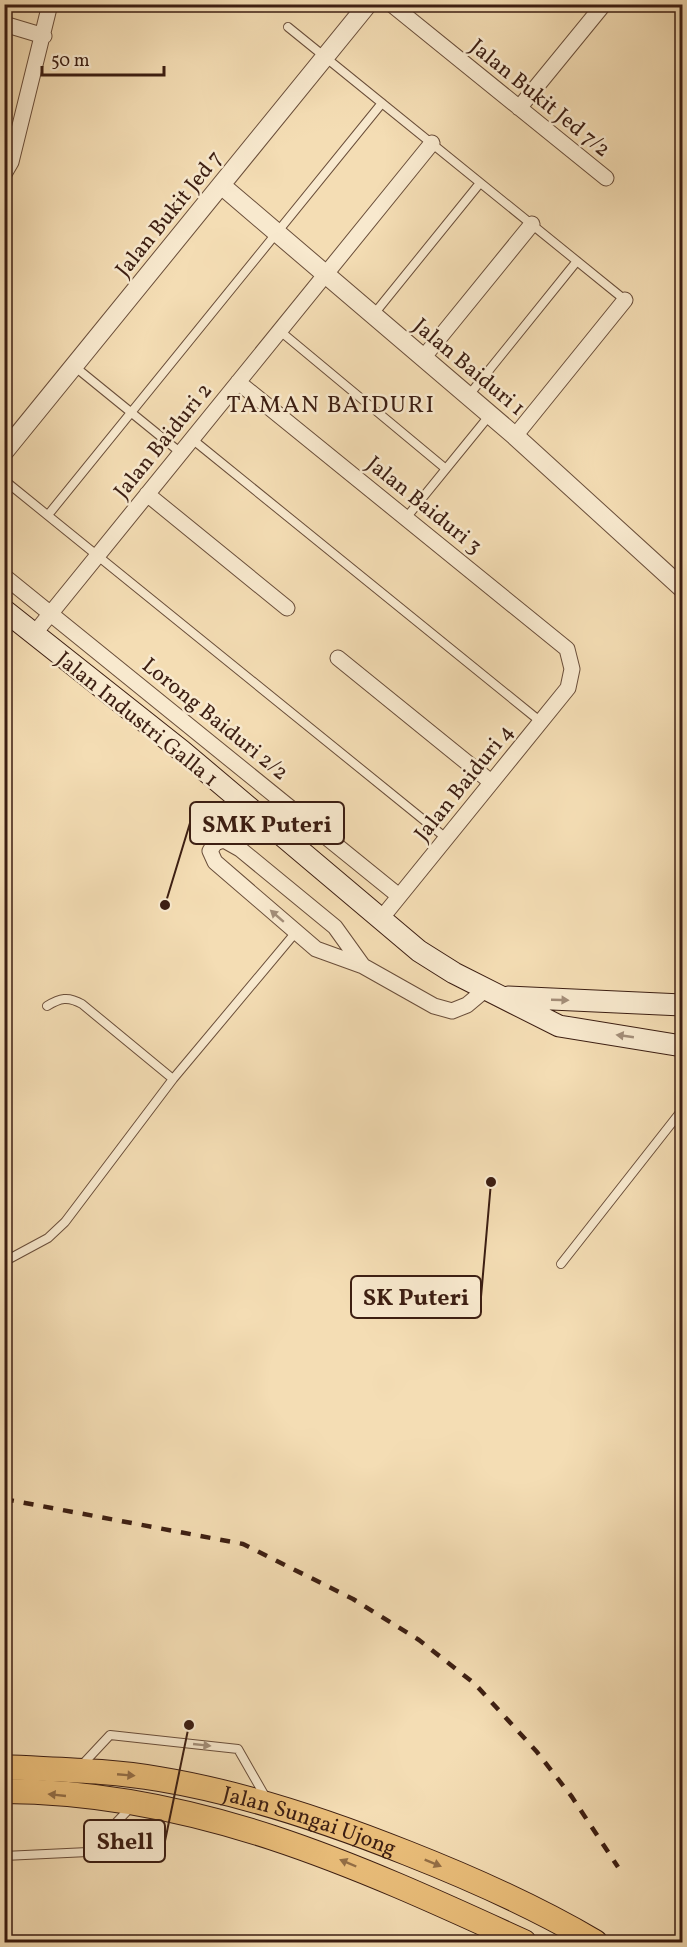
<svg xmlns="http://www.w3.org/2000/svg" width="687" height="1947" viewBox="0 0 687 1947" font-family="Vollkorn,serif">
  <style>
    .lines { fill: none; stroke-linecap: round; stroke-linejoin: round }
    .service-casing { stroke: #6a4e3a; stroke-width: 10 }
    .minor-casing { stroke: #6a4e3a; stroke-width: 17 }
    .tertiary-casing { stroke: #6a4e3a; stroke-width: 20 }
    .secondary-casing { stroke: #3c1e12; stroke-width: 23 }
    .trunk-casing { stroke: #3c1e12; stroke-width: 26 }
    .service { stroke: #f8e9ce; stroke-width: 8 }
    .minor { stroke: #f8e9ce; stroke-width: 15 }
    .tertiary { stroke: #f8e9ce; stroke-width: 18 }
    .secondary { stroke: #f8e9ce; stroke-width: 21 }
    .trunk { stroke: #eabe7a; stroke-width: 24 }
    .rail { stroke: #3c1e12; stroke-width: 4.5; stroke-dasharray: 10 10; stroke-linecap: butt }
    .oneway { fill: #a38e79 }
    .oneway2 { fill: #936e46 }
    .labels { text-anchor: middle; stroke-width: 5; stroke-linejoin: round; paint-order: stroke }
    .street-label { font-size: 22px; fill: #3c1e12; stroke: #f8e9ce }
    .neighbourhood-label { font-size: 24px; letter-spacing: 1.5px; fill: #3c1e12; stroke: #f8e9ce }
    .leader { fill: none; stroke: #3c1e12; stroke-width: 2 }
    .callout-dot { fill: #3c1e12; stroke: #f8e9ce; stroke-width: 2 }
    .callout { fill: #f8e9ce; stroke: #3c1e12; stroke-width: 2 }
    .callout-label { font-size: 24px; text-anchor: middle; font-weight: bold; fill: #3c1e12 }
  </style>
  <rect width="100%" height="100%" fill="#f4ddb4"/>
  <filter id="stains"><feTurbulence type="fractalNoise" baseFrequency=".00333" numOctaves="4"/><feColorMatrix values="0 0 0 0 .2 0 0 0 0 .09 0 0 0 0 .02 0 0 0 .5 -.17"/></filter>
  <radialGradient id="worn" r=".72"><stop offset=".6" stop-color="#630" stop-opacity="0"/><stop offset="1" stop-color="#630" stop-opacity=".3"/></radialGradient>
  <g class="lines">
    <g class="service-casing">
      <path id="service" d="M288,27L625,300
        M374,314L480,183
        M280,331L446,469
        M74,366L181,453
        M469,395L577,261
        M192,439L541,722
        M4,480L446,838
        M48,515L382,103
        M406,518L489,416
        M47,1006C60,998 68,996 82,1004L173,1079
        M9,1259L48,1238L65,1222L173,1079L296,932
        M561,1264L682,1110
        M81,1766L110,1735L238,1749L266,1798
        M4,1856L88,1852L132,1806"/>
    </g>
    <g class="minor-casing">
      <path id="minor" d="M391,4L606,178
        M4,24L44,36
        M519,108L604,4
        M4,174L11,162L50,4
        M423,358L532,224
        M238,382L567,649L572,669L568,688L380,920
        M515,436L625,300
        M147,494L287,608
        M4,576L399,896
        M34,634L432,143
        M338,658L491,782
        M363,966L335,927L240,849L224,840L215,843L210,851L215,862L316,949L363,966L434,1006L452,1011L467,1005L486,989"/>
    </g>
    <g class="tertiary-casing">
      <path id="tertiary" d="M221,185L515,436L682,588
        M4,452L368,4"/>
    </g>
    <g class="secondary-casing">
      <path id="secondary" d="M4,610L182,751L419,951L454,973L559,1026L682,1046
        M508,997L682,1005"/>
    </g>
    <g class="trunk-casing">
      <g id="trunk">
        <path id="s1" d="M4,1767C56,1770 108,1770 159,1779C244,1793 327,1821 407,1853C473,1879 534,1906 595,1942"/>
        <path d="M4,1791C196,1792 354,1864 524,1942"/>
      </g>
    </g>
    <use href="#service" class="service"/>
    <use href="#minor" class="minor"/>
    <use href="#tertiary" class="tertiary"/>
    <use href="#secondary" class="secondary"/>
    <use href="#trunk" class="trunk"/>
    <path class="rail" d="M4,1499L243,1544L353,1599L419,1640L475,1684L537,1752L572,1797L618,1867"/>
  </g>
  <defs><path id="oneway-solid" d="M-6-.8H1V-3.2L6.5 0L1 3.2V.8H-6Z" transform="scale(1.5)"/></defs>
  <g class="oneway">
    <use href="#oneway-solid" transform="translate(277 916) rotate(-139)"/>
    <use href="#oneway-solid" transform="translate(560 1000) rotate(2)"/>
    <use href="#oneway-solid" transform="translate(625 1036) rotate(-172)"/>
    <use href="#oneway-solid" transform="translate(202 1745) rotate(6)"/>
  </g>
  <g class="oneway2">
    <use href="#oneway-solid" transform="translate(126 1775) rotate(5)"/>
    <use href="#oneway-solid" transform="translate(57 1795) rotate(-174)"/>
    <use href="#oneway-solid" transform="translate(348 1863) rotate(-157)"/>
    <use href="#oneway-solid" transform="translate(433 1863) rotate(22)"/>
  </g>
  <g class="labels">
    <g class="street-label">
      <text transform="translate(541 97) rotate(39)" y="8">Jalan Bukit Jed 7/2</text>
      <text transform="translate(168 213) rotate(-51)" y="8">Jalan Bukit Jed 7</text>
      <text transform="translate(470 366) rotate(40)" y="8">Jalan Baiduri 1</text>
      <text transform="translate(162 440) rotate(-51)" y="8">Jalan Baiduri 2</text>
      <text transform="translate(425 504) rotate(39)" y="8">Jalan Baiduri 3</text>
      <text transform="translate(138 718) rotate(39)" y="8">Jalan Industri Galla 1</text>
      <text transform="translate(216 718) rotate(39)" y="8">Lorong Baiduri 2/2</text>
      <text transform="translate(463 782) rotate(-51)" y="8">Jalan Baiduri 4</text>
      <text dy="8" stroke="none"><textPath href="#s1" startOffset="312">Jalan Sungai Ujong</textPath></text>
    </g>
    <g class="neighbourhood-label">
      <text x="331" y="412">TAMAN BAIDURI</text>
    </g>
  </g>
  <path class="leader" d="M165 905L190 823M491 1182L481 1297M189 1725L165 1841"/>
  <g class="callout-dot">
    <circle cx="165" cy="905" r="6"/>
    <circle cx="491" cy="1182" r="6"/>
    <circle cx="189" cy="1725" r="6"/>
  </g>
  <g class="callout">
    <rect x="190" y="802" width="154" height="42" rx="6"/>
    <rect x="351" y="1276" width="130" height="42" rx="6"/>
    <rect x="84" y="1820" width="81" height="42" rx="6"/>
  </g>
  <g class="callout-label">
    <text x="267" y="832">SMK Puteri</text>
    <text x="416" y="1305">SK Puteri</text>
    <text x="125" y="1849">Shell</text>
  </g>
  <rect width="687" height="1947" fill="none" stroke="#f4ddb4" stroke-width="24"/>
  <rect x="6" y="6" width="675" height="1935" fill="none" stroke="#3c1e12" stroke-width="3"/>
  <rect x="12" y="12" width="663" height="1923" fill="none" stroke="#3c1e12" stroke-width="1.5"/>
  <path d="M42 66v9h122v-9" fill="none" stroke="#3c1e12" stroke-width="3"/>
  <text x="51" y="66" font-size="18" fill="#3c1e12" stroke="#f8e9ce" stroke-width="4.5" paint-order="stroke">50 m</text>
  <rect width="100%" height="100%" filter="url(#stains)"/>
  <rect width="100%" height="100%" fill="url(#worn)"/>
</svg>
